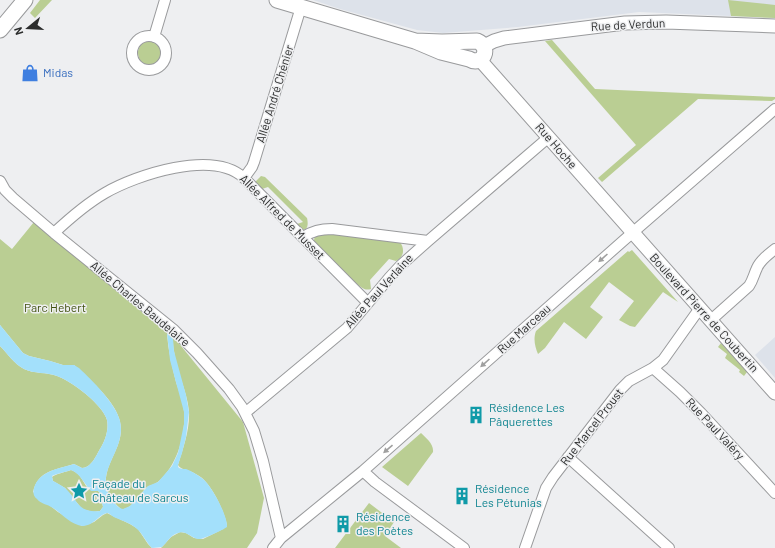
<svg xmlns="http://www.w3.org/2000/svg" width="775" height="548" viewBox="0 0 775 548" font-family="Barlow,sans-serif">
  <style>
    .built { fill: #dde2ea }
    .green { fill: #bace93 }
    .water { fill: #a3e0fb; fill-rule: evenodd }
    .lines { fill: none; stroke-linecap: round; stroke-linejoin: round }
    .minor-casing { stroke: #999a9c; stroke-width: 12 }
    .tertiary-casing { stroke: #999a9c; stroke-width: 15 }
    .secondary-casing { stroke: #999a9c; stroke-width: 17 }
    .minor { stroke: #fff; stroke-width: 10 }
    .tertiary { stroke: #fff; stroke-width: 13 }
    .secondary { stroke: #fff; stroke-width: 15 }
    .oneway { fill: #a0a0a0 }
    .labels { text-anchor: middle; stroke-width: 3; stroke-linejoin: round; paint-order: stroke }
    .street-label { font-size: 12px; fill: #2c2d2d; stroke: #eeeff1 }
    .shop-label { font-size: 12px; fill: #366cbe; stroke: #eeeff1; text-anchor: start }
    .park-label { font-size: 12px; fill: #3f500d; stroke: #eeeff1 }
    .culture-label { font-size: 12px; fill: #0d838f; stroke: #eeeff1; text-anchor: start }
  </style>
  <rect width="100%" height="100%" fill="#eeeff1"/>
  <path class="built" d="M313,0H775V18L639,12L518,27L443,33L417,30L340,9Z
    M775,337V378L755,355Z"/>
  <path class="green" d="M40,0H52L35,18L30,13Z
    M728,0L775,5V18L731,16Z
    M552,40L595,89L775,97V99L772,101L698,99L602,182L598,178L636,145L545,41Z
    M138 53a12 12 0 1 1 24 0a12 12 0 1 1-24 0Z
    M261,176L265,177L307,218C308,222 309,232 301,229C301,228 297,225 297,224L303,222L268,187L262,189L255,182Z
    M34,222L177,341L243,422L264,498L257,533L247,548H161L171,537L180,532L186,533L194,538L203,539L223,529L227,525C224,511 214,490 204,480C202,477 197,475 194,473C189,470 181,470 178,465C183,448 190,430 189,411C187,390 176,372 174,351C173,347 173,343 173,339L167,334C168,350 172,366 176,382C179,391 183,401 184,411C186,435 177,465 159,481C155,485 149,485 146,488C139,495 132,510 121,509C116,505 112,500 109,495C96,466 129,448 119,418C113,399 89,379 74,365H63L50,361L29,356L23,353L0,325V239L12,249Z
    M328,232L400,242C405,249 404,257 396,261L389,259L370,280L371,289C364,291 361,287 356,283L314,242C313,234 322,234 328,232Z
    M632,250L678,302L663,292L635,327L630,326L619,320L634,301L609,282L590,307L603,317L586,339L564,322L545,348L538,354C535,347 533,339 536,331L628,251L629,252Z
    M721,343L747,372L744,376L739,372L740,370L725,358L727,354L718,347Z
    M0,346C7,353 14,364 24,369C34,374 47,372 57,376C72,381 103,405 107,420C109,430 105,441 100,449C96,456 91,468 82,468L74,464C56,470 38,470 33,492L58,512L82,526L94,522L103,515L107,513L115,517L130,524L138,529L148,544L152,548H0Z
    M421,433C426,438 434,444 433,452L408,486L382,467Z
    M71,470C86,475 82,492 98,491L100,493L103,507L100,511L93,512L82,509L65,488L53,481L52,477C55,474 66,472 71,470Z
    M369,503L394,522L385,536L401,548H335Z"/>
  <path class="water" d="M0,325L23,353L29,356L50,361L63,365H74L79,368C92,380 116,404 120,421C127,451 92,472 112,499C115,504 118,508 123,509L130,506L148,486L158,482L172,466L178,453L184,424V412L170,360L167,333L173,339L174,351L186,395L189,412L186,437L182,453L178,465C178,466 178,467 179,468C181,469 184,469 186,469C191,471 198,475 203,479C211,485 228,516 227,527C223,530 202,540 198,539C191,538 186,530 178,533C170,535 167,543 162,547L152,548C146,542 143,534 137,529C131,523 123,521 116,518C113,517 110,514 108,513C99,513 92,530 78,525C68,522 61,513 53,508C47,504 41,504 37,499C33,496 33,492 34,488C39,471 58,469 74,464L82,468C91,468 96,456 100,449C105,441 109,430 107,420C103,405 72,381 57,376C47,372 34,374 24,369C14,364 7,353 0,346ZM71,470C81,474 84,484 91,491H98L100,493L103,507L100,511C77,513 79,501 65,488C61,485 57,483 53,481L52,476C55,474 66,472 71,470Z"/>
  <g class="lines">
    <g class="minor-casing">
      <path id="minor" d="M132 53a17 17 0 1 1 34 0a17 17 0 1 1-34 0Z
        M154,37L165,0
        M244,178L252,167L254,162L301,7
        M0,181L5,190L13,198L54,233L174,330L197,353L229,389L242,407L254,431L263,461L281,538
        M54,233C70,218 86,204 105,193C136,175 213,149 244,178L368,303
        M303,237C313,231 320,229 332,229L428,241
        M711,320L749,286C753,280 754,274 757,268C760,260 769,254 775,249
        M653,368L680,392L701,413L775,493
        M245,413L347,328L389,278L401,265L428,241L549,137
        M568,457L669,548
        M363,471L375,482L464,548
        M273,548L281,538L363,471L623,241L775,109
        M525,548L546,488L553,477L620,390L629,381L653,368L663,360L700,308"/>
    </g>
    <g class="tertiary-casing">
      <path id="tertiary" d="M484,46L494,41L504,38L625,23L666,22L775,26
        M480,60L775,393"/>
    </g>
    <g class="secondary-casing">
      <path id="secondary" d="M277,0L415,41L442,42L477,41C492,47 483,67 469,59L441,52L415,41
        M0,30L25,0"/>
    </g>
    <use href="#minor" class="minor"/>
    <use href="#tertiary" class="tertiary"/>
    <use href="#secondary" class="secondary"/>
  </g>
  <defs><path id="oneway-solid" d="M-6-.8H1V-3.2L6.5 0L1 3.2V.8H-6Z"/></defs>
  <g class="oneway">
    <use href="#oneway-solid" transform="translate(603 258) rotate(138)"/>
    <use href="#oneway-solid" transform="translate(485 363) rotate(138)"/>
    <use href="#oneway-solid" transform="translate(388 449) rotate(139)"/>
  </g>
  <defs>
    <g id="shop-bare" transform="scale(1.38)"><path d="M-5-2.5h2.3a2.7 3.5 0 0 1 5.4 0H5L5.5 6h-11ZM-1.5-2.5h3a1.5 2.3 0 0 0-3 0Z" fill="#3f7fe0" stroke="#eeeff1" stroke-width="2.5" paint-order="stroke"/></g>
    <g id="building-bare" transform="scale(1.38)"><path d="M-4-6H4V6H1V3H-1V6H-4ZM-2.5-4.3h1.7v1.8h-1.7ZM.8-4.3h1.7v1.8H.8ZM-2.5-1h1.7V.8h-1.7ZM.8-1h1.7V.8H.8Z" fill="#0f9aa8" stroke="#eeeff1" stroke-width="2.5" paint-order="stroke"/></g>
    <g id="sight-bare" transform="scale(1.38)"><path d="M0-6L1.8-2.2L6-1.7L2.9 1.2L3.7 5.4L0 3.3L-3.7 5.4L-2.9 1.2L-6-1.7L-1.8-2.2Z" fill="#0f9aa8" stroke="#eeeff1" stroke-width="2.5" paint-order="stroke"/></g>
  </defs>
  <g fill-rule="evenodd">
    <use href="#shop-bare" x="30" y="73"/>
    <use href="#building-bare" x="476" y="415"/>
    <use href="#sight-bare" x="79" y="491"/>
    <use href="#building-bare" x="462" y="496"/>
    <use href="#building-bare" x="343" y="524"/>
  </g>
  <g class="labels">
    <g class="street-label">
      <text transform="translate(628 25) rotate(-3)" y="4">Rue de Verdun</text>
      <text transform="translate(275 94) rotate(-73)" y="4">Allée André Chénier</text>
      <text transform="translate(556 146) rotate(49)" y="4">Rue Hoche</text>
      <text transform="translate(282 217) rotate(45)" y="4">Allée Alfred de Musset</text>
      <text transform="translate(379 291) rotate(-48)" y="4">Allée Paul Verlaine</text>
      <text transform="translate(140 304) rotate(40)" y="4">Allée Charles Baudelaire</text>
      <text transform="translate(704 313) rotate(48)" y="4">Boulevard Pierre de Coubertin</text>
      <text transform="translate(524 329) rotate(-42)" y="4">Rue Marceau</text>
      <text transform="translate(592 427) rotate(-52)" y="4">Rue Marcel Proust</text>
      <text transform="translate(715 429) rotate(47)" y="4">Rue Paul Valéry</text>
    </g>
    <g class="shop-label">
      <text x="43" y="77">Midas</text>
    </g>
    <g class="park-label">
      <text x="55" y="312">Parc Hebert</text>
    </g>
    <g class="culture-label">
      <text x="489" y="412">Résidence Les<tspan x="489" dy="14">Pâquerettes</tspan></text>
      <text x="92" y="488">Façade du<tspan x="92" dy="14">Château de Sarcus</tspan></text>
      <text x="475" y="493">Résidence<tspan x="475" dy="14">Les Pétunias</tspan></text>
      <text x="356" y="521">Résidence<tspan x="356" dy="14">des Poètes</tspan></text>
    </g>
  </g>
  <g transform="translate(28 28) rotate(252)" stroke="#eeeff1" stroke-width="3" paint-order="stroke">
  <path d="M0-3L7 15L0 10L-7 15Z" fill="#2c2d2d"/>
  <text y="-6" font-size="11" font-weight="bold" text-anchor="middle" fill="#2c2d2d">N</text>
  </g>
</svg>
